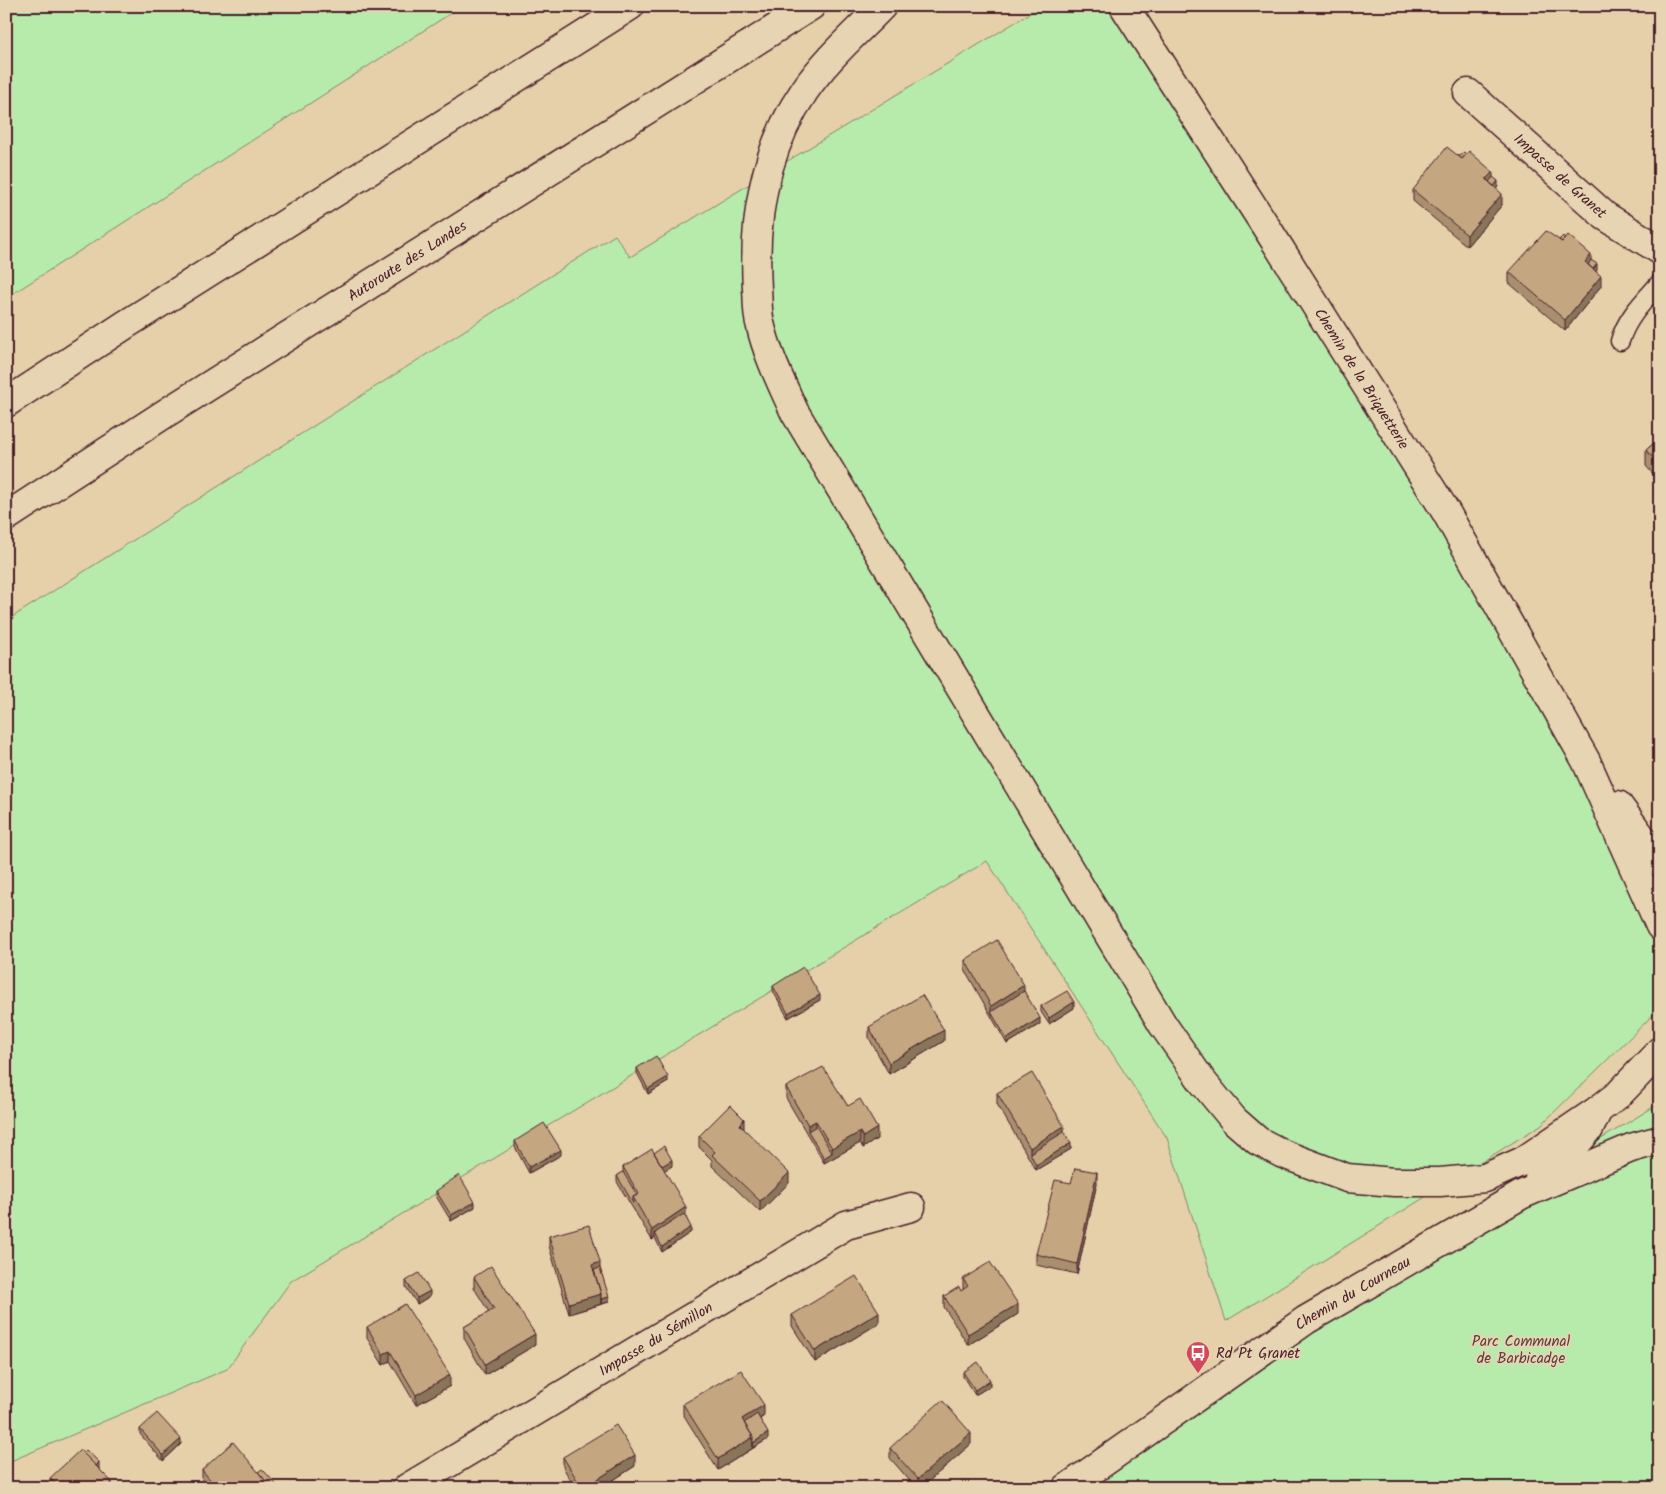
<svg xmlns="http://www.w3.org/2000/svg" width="1666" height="1494" viewBox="0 0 1666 1494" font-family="Kalam,sans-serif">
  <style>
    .green { fill: #b7ebac; stroke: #80856c }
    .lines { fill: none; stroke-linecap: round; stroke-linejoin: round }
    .lane-casing { stroke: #4a1f2b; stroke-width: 21 }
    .street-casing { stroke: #4a1f2b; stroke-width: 31 }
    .secondary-casing { stroke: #4a1f2b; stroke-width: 31 }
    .highway-casing { stroke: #4a1f2b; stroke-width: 31 }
    .lane { stroke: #e6d4b2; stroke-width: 18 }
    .street { stroke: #e6d4b2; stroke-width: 28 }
    .secondary { stroke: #e6d4b2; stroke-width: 28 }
    .highway { stroke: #e6d4b2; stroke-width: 28 }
    .wall { fill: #a98f6f; stroke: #4a1f2b }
    .shaded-wall { fill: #89745a; stroke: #4a1f2b }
    .building { fill: #c4a681; stroke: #4a1f2b }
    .labels { text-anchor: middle; stroke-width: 4; stroke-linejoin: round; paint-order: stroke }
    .street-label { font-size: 15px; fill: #4a1f2b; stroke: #e6d4b2 }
    .park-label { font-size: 15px; fill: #5a3e3e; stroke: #e6d4b2 }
    .poi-label { font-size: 15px; fill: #4a1f2b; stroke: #e6d4b2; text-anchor: start }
  </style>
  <rect width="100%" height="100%" fill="#e5d0aa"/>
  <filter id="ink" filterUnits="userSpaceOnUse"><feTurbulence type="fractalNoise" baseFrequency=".02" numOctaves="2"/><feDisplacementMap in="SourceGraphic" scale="10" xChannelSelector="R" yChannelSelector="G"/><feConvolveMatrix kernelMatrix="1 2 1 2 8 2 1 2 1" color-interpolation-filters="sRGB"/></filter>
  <g filter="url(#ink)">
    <path class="green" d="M6,6H462L6,298Z
      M1042,6H1124L1548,693L1660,947V1008L1541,1125L1226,1321L1167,1138L987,861L291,1281L227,1369L6,1463V621L615,235L630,257Z
      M1660,1103V1488H1080L1158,1410Z"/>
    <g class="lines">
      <g class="lane-casing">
        <path id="lane" d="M1620,341C1627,317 1644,301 1660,283"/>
      </g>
      <g class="street-casing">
        <g id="street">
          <path id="s1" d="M1468,93L1605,216L1660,250"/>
          <path id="s2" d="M407,1488L846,1225L911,1207"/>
        </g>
      </g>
      <g class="secondary-casing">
        <g id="secondary">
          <path id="s3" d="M1124,6L1270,233L1446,512L1586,761L1660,926"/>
          <path d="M1618,805L1660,862"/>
          <path d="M1539,1179L1571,1150L1589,1129L1598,1110L1619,1094L1660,1051"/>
          <path id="s4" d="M1067,1488L1306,1320L1521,1195L1631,1148L1660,1140"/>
        </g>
      </g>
      <g class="highway-casing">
        <g id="highway">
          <path d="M882,6C856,33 827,58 805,90C765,148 753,219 757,289C758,300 757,312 760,323C767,354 781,382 794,411L1163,1025L1202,1081L1234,1120L1258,1141L1283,1154L1347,1178L1394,1182H1440L1485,1178L1523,1161L1598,1110"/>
          <path d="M6,403L125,325L630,6"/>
          <path id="s5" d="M6,517L169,411L811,6"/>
        </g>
      </g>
      <use href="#lane" class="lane"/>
      <use href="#street" class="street"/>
      <use href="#secondary" class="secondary"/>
      <use href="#highway" class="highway"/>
    </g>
    <path class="wall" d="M1459,156L1493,177L1498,187L1496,188L1502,205L1467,246L1413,201V190Z
      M1559,240L1591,260L1597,270L1596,271L1601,286L1565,331L1509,283V272Z
      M1660,438V482L1646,466V450Z
      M965,960L1024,991L1040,1024L1007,1044L965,970Z
      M773,986L820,1000L788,1018L773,991Z
      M1041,1006L1074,1008L1049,1024L1041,1012Z
      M869,1027L944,1041L889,1074L869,1038Z
      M637,1068L668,1082L648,1094L637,1073Z
      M786,1087L848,1106L877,1139L863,1148L860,1143L824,1163L786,1098Z
      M997,1093L1064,1132L1071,1149L1036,1170L997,1104Z
      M744,1129L789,1183L760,1212L712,1166V1160L699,1147V1136Z
      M515,1141L561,1155L529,1173L515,1147Z
      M654,1153L672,1166L664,1170L686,1217L691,1232L662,1252L655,1238L652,1240L617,1182V1176L623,1172V1167Z
      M1071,1183H1097L1077,1274L1036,1265V1254Z
      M436,1191L475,1207L451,1221L436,1196Z
      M549,1236L600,1268L609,1302L569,1314L549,1246Z
      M474,1277L535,1345L485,1375L464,1338V1327L489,1312L474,1288Z
      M963,1279L1018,1314L968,1345L944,1307V1296L961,1291L963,1290Z
      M406,1281L430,1296L417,1304L406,1287Z
      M792,1315L879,1323L815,1362L792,1326Z
      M367,1327L450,1386L416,1405L390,1361L383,1365L367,1338Z
      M963,1372L990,1386L975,1395L963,1377Z
      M683,1404L764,1416L760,1419L768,1439L718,1470L683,1414Z
      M140,1429L181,1444L163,1461L140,1434Z
      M971,1444L921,1488H916L890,1458V1448Z
      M563,1457L635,1466L601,1488H575L563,1467Z
      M99,1468V1469L112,1482V1488H50V1478Z
      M202,1470L258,1472L277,1488H208L202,1481Z"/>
    <path class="shaded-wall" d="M1493,172V182L1489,187L1486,179Z
      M1498,181V187L1491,194V189Z
      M1502,194V205L1467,246V235Z
      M1591,255V265L1588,270L1585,262Z
      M1597,264V270L1591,278V272Z
      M1601,276V286L1565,331V320Z
      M1024,985V996L991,1012V1006Z
      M820,995V1000L788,1018V1013Z
      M1074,1002V1008L1049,1024V1018Z
      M1040,1018V1024L1007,1044V1039Z
      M944,1030V1041L889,1074V1063Z
      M668,1077V1082L648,1094V1089Z
      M744,1119V1130L740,1125Z
      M816,1121V1132L808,1131V1125Z
      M1064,1126V1137L1030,1153V1148Z
      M877,1128V1139L863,1148V1137Z
      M860,1132V1143L824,1163V1158L832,1153V1148Z
      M1071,1143V1149L1036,1170V1165Z
      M561,1150V1155L529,1173V1167Z
      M672,1160V1166L660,1173V1167Z
      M1097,1172V1183L1077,1274V1264Z
      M789,1173V1183L760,1212V1201Z
      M475,1202V1207L451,1221V1215Z
      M686,1207V1217L655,1233V1238L652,1240V1230Z
      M691,1227V1232L662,1252V1247Z
      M600,1262V1273L594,1275L592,1265Z
      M430,1291V1296L417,1304V1298Z
      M601,1294V1304L569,1314V1303Z
      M609,1297V1302L601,1304V1299Z
      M1018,1304V1314L968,1345V1334Z
      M879,1312V1323L815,1362V1351Z
      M535,1334V1345L485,1375V1364Z
      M390,1351V1361L383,1365V1354Z
      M450,1375V1386L416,1405V1395Z
      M990,1380V1386L975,1395V1390Z
      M764,1405V1416L744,1428L742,1419Z
      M768,1433V1439L753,1448V1443Z
      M971,1433V1444L921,1488H918V1479Z
      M753,1437V1448L718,1470V1459Z
      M181,1439V1444L163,1461V1455Z
      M635,1455V1466L601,1488H584Z
      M99,1462V1468L94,1474V1469Z
      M112,1482V1488H107Z"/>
    <path class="building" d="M1447,147L1462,159L1469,151L1493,172L1486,179L1502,194L1467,235L1413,190Z
      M1464,152L1466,154L1462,159L1459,156Z
      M1493,177L1498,181L1494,186L1489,182Z
      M1546,231L1562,242L1568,235L1591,255L1585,262L1601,276L1565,320L1509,272Z
      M1563,236L1565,238L1562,242L1559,240Z
      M1591,260L1597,264L1593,269L1588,265Z
      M1660,438V466L1646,450Z
      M997,940L1024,985L991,1006L965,960Z
      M803,967L820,995L788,1013L773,986Z
      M1024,991L1040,1018L1007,1039L991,1012Z
      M1067,991L1074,1002L1049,1018L1041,1006Z
      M922,995L944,1030L889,1063L869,1027Z
      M656,1056L668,1077L648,1089L637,1068Z
      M823,1067L848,1106L860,1099L877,1128L863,1137L860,1132L832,1148L816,1121L808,1125L786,1087Z
      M1032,1073L1064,1126L1030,1148L997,1093Z
      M730,1105L744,1119L740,1125L789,1173L760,1201L712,1155L715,1152L699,1136Z
      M544,1123L561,1150L529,1167L515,1141Z
      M816,1126L832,1153L824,1158L808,1131Z
      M1064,1132L1071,1143L1036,1165L1030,1153Z
      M664,1146L672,1160L662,1166L654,1153Z
      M652,1149L686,1207L652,1230L633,1197L639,1194L623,1167Z
      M1075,1168L1097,1172L1077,1264L1036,1254L1055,1180L1071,1183Z
      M623,1172L637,1195L633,1197V1203L617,1176Z
      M459,1175L475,1202L451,1215L436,1191Z
      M684,1214L691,1227L662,1247L655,1233Z
      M589,1225L600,1262L592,1265L601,1294L569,1303L549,1236Z
      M990,1262L1018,1304L968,1334L944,1296L959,1287L961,1291L968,1286L963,1279Z
      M491,1266L535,1334L485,1364L464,1327L494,1309L474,1277Z
      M600,1268L609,1297L601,1299V1294L594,1270Z
      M419,1273L430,1291L417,1298L406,1281Z
      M856,1276L879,1312L815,1351L792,1315Z
      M405,1304L450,1375L416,1395L390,1351L383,1354L367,1327Z
      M978,1362L990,1380L975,1390L963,1372Z
      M741,1370L764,1405L742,1419L753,1437L718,1459L683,1404Z
      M942,1400L971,1433L918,1479L890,1448Z
      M157,1413L181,1439L163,1455L140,1429Z
      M757,1414L768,1433L753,1443V1437L744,1423Z
      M616,1425L635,1455L584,1488H582L563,1457Z
      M233,1442L270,1486L269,1488H217L202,1470Z
      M80,1450L112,1482L107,1487L108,1488H59L50,1478Z
      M86,1450L99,1462L96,1466L83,1453Z
      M262,1469L277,1485L274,1488H270V1486L258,1472Z"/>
  </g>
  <defs>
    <g id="bus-pin" transform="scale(1.25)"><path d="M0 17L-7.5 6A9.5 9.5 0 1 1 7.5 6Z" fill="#d1495b" stroke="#e6d4b2"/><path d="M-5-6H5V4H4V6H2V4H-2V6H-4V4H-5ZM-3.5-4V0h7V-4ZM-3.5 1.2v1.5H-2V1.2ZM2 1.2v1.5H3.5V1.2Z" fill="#fff"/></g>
  </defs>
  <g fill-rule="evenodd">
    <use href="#bus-pin" x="1198" y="1353"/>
  </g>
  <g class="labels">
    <g class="street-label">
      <text dy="5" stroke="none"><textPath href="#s1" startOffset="124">Impasse de Granet</textPath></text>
      <text dy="5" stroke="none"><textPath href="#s5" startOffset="476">Autoroute des Landes</textPath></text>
      <text dy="5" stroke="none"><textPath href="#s3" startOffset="442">Chemin de la Briquetterie</textPath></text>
      <text dy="5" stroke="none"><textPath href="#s4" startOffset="346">Chemin du Courneau</textPath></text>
      <text dy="5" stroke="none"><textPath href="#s2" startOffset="290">Impasse du Sémillon</textPath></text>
    </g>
    <g class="park-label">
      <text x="1521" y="1346">Parc Communal<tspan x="1521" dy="17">de Barbicadge</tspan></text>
    </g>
    <g class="poi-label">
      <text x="1216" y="1358">Rd Pt Granet</text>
    </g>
  </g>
  <rect width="1666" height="1494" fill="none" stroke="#e6d4b2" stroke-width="25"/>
  <rect x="12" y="12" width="1641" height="1469" fill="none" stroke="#4a1f2b" stroke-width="2" filter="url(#ink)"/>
</svg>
